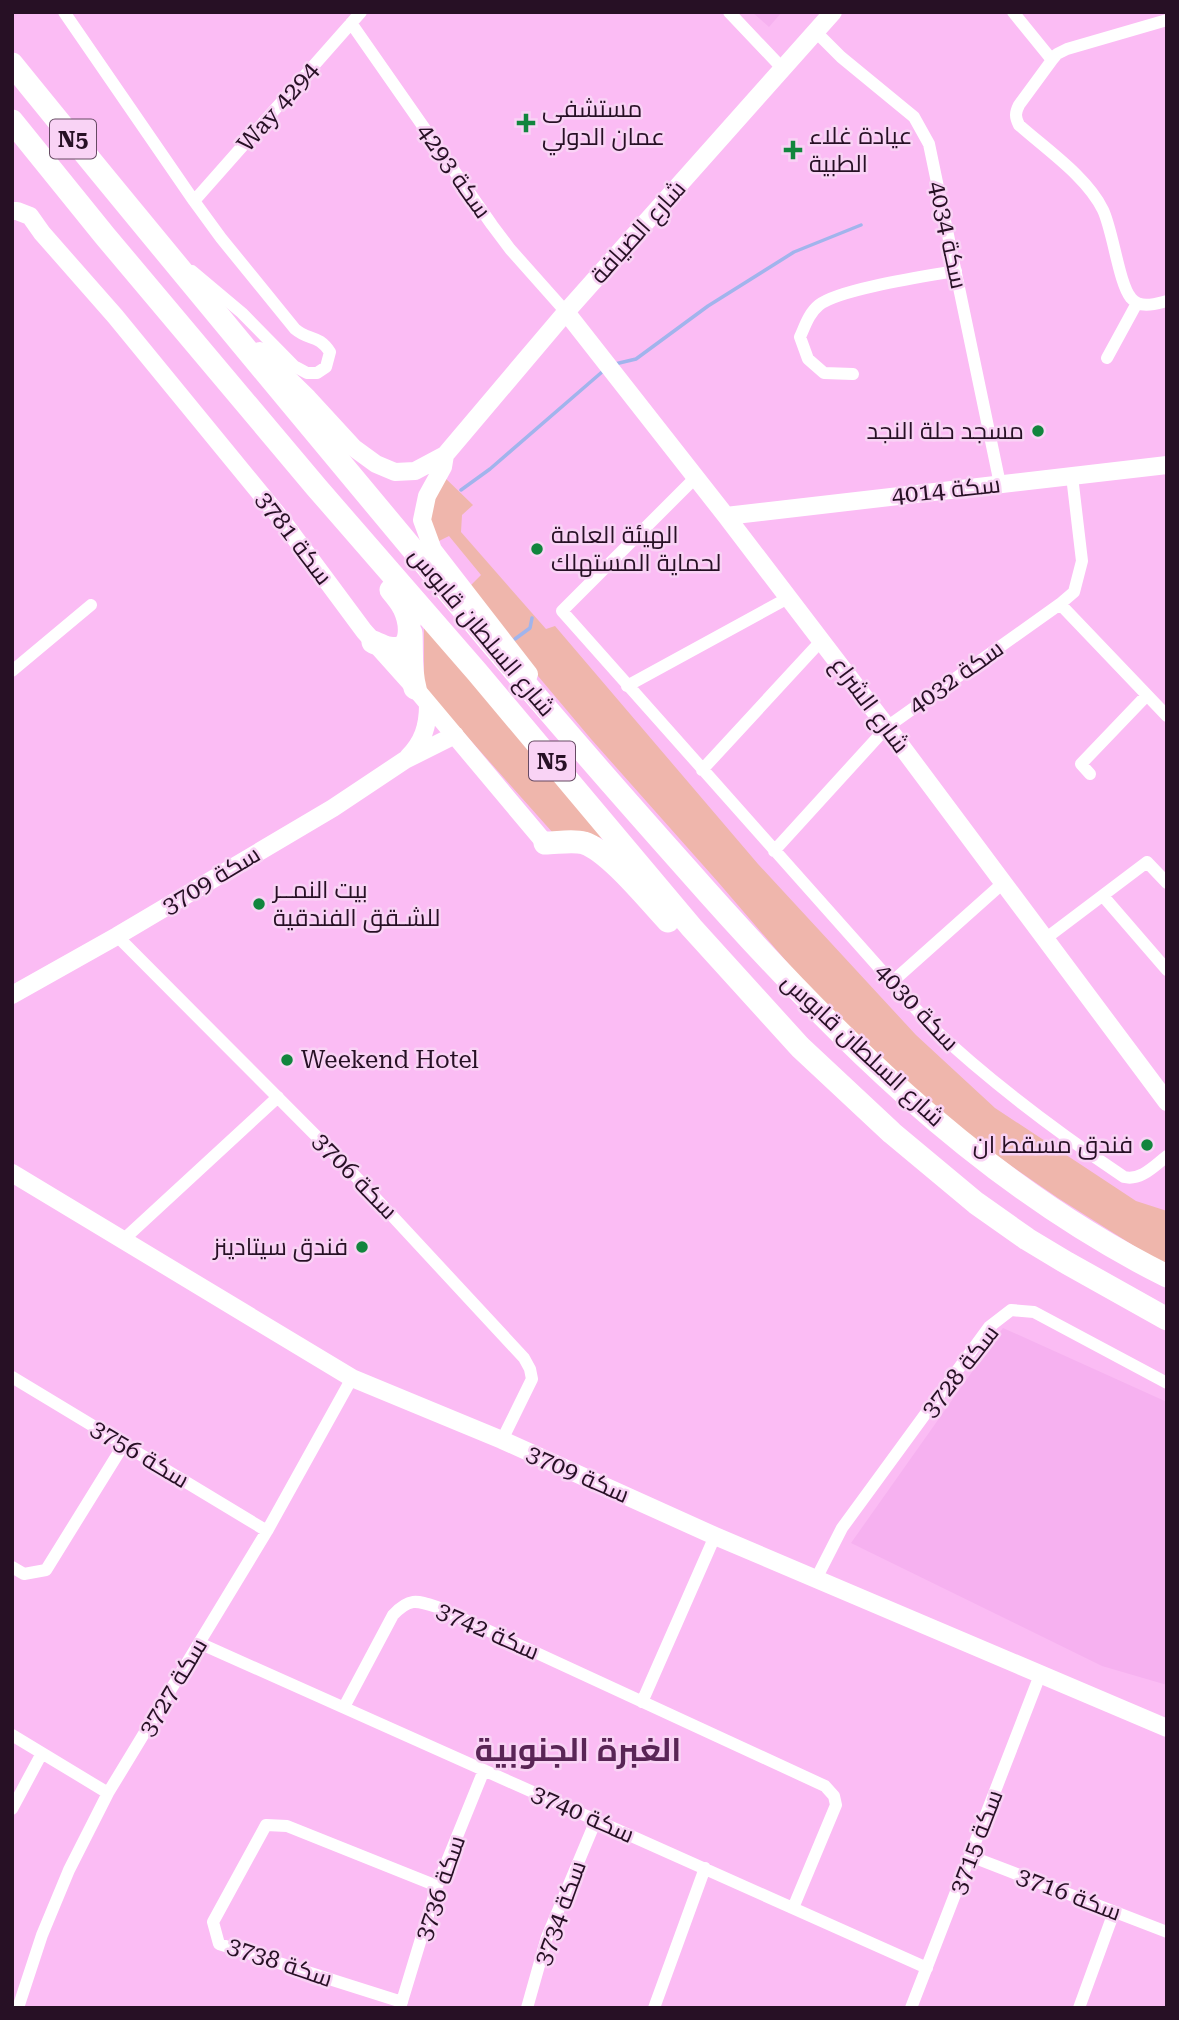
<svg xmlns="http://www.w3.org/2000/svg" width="1179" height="2020" viewBox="0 0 1179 2020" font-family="'Roboto Serif',Cairo,serif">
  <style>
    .built { fill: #f6b1f0 }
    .green { fill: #efb6ac }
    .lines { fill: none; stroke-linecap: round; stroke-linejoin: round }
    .stream { stroke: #a1b4ec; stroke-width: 3.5 }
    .street { stroke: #fff; stroke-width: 12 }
    .secondary { stroke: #fff; stroke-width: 18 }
    .highway { stroke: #fff; stroke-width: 23 }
    .poi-dot { fill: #11853d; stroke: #f9d3f5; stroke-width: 2.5 }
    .labels { text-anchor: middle; stroke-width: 5; stroke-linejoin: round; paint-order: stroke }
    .shield { fill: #f9d3f5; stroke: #664a63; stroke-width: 2 }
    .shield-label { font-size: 23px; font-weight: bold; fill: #271025 }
    .street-label { font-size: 24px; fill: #271025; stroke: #f9d3f5 }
    .poi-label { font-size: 24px; fill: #271025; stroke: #f9d3f5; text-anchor: start }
    .district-label { font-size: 32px; font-weight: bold; fill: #592556; stroke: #f9d3f5 }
  </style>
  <rect width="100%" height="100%" fill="#fbbcf4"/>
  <path class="built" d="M752,12H782L769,27Z
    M1003,1328L1167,1402V1685L1102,1666L851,1543Z"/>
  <path class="green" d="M441,474L473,505L462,515L461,532L546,629L555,626L758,864L916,1035L995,1108L1136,1201L1167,1211V1264L1150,1256L1058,1198L959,1130L823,1004L718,882L591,739L522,657L469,587L481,575L449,536L435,543L426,520Z
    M424,624L605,838L553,833L424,688Z"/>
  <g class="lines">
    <path class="stream" d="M615,364L636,359L708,306L794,252L861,225
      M461,490L490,469L602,372
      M515,639L530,628L532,618"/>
    <path class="street" d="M64,12L194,201L221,238L295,329C309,341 318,334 330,352L326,367L317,373H307L294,366L242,313L192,271
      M729,12L783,69
      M1013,12L1052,60
      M1167,20L1067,49L1057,54L1052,60L1019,105C1015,113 1015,117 1019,125C1047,150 1087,177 1103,210C1113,231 1119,284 1131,298C1140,309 1155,304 1167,301
      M351,23L492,225L510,249L566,312
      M816,32L841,57L914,117L929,144L1000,484
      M194,201L361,12
      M1107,358L1137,303
      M853,374L824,373L808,359L800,337C805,326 809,313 819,305C839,289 927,276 956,271
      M695,478L562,611L931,1026C991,1083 1056,1131 1124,1177C1141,1181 1154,1166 1167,1156
      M1060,604L1167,716
      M12,671L91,605
      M627,686L788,598
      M702,770L821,641
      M1090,774L1081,764L1147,695
      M774,851L887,727L1060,604L1074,592L1082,561L1072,476
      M1103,896L1167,970
      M117,936L345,1165L524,1358L530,1369L532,1379L502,1440
      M1045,939L1147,862L1167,883
      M892,982L1003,883
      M123,1240L278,1097
      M12,1377L267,1531
      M12,1567L24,1574L46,1570L124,1444
      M816,1579L842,1528L989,1327L1011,1310L1034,1312L1167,1383
      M199,1643L927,1968
      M642,1702L715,1536
      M344,1707L393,1615C409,1598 416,1600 437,1607L825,1786L834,1796L836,1805L793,1908
      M12,1735L108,1793
      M12,1809L42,1753
      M970,1856L1167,1932
      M402,2002L219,1944L213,1922L266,1825L287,1826L437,1886
      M18,2008L42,1935L69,1870L108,1793L267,1531L352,1378
      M400,2008L437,1886L484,1770
      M527,2008L547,1937L596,1820
      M654,2008L705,1868
      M911,2008L1040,1675
      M1079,2008L1114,1912"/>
    <path class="secondary" d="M12,211H17L30,216L42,233L115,316L278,515L364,631L415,688L545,843
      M566,312L726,516L887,727L1167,1102
      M260,351L308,398L354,448L376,464L395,472L415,471L445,455L566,312L833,12
      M445,455L443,467L427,496L422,520L433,550L529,674
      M726,516L1167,465
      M408,757C423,742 428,726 428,705
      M12,995L117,936L333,808L405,760L455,735
      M12,1173L352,1378L502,1440L715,1536L1167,1728"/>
    <path class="highway" d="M12,64C161,248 313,430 465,612C537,699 611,784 686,868C825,1026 976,1181 1167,1276
      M12,121L105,236L317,488L477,672L692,928L800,1047L892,1133L976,1203L1027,1239L1067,1263L1167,1319
      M411,633C412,652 410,670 415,688
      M373,642C378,644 384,647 389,648C415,653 411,623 404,608C401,602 396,596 391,590
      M545,843C557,843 573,840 584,843C609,851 649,901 668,921"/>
  </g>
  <g class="poi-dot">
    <path d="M522.5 112.5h7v7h7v7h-7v7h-7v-7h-7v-7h7z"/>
    <path d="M789.5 139.5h7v7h7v7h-7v7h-7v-7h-7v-7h7z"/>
    <circle cx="1038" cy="431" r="7"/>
    <circle cx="537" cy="549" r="7"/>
    <circle cx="259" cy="904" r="7"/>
    <circle cx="287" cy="1060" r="7"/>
    <circle cx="1147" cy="1145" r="7"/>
    <circle cx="362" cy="1247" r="7"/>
  </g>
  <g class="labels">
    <g class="shield">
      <rect x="50" y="119.5" width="46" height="39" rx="5"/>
      <rect x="529" y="741.5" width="46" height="39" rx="5"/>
    </g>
    <g class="shield-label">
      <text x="73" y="147">N5</text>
      <text x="552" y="769">N5</text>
    </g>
    <g class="street-label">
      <text transform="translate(278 107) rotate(-49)" y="8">Way 4294</text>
      <text transform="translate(454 171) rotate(55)" y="8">سكة 4293</text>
      <text transform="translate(638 232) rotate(-48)" y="8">شارع الضيافة</text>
      <text transform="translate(948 235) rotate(78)" y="8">سكة 4034</text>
      <text transform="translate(946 490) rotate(-6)" y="8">سكة 4014</text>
      <text transform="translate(294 538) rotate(53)" y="8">سكة 3781</text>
      <text transform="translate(482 632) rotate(50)" y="8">شارع السلطان قابوس</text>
      <text transform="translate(956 677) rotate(-35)" y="8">سكة 4032</text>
      <text transform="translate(870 705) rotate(53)" y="8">شارع الشراع</text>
      <text transform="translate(211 880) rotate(-31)" y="8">سكة 3709</text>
      <text transform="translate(917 1007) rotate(47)" y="8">سكة 4030</text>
      <text transform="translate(863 1050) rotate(43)" y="8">شارع السلطان قابوس</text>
      <text transform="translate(355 1176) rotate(46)" y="8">سكة 3706</text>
      <text transform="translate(960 1371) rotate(-52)" y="8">سكة 3728</text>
      <text transform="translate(140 1454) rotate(31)" y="8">سكة 3756</text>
      <text transform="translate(578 1474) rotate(24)" y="8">سكة 3709</text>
      <text transform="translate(488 1631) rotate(24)" y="8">سكة 3742</text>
      <text transform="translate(173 1687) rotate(-59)" y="8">سكة 3727</text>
      <text transform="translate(583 1814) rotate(24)" y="8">سكة 3740</text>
      <text transform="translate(976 1842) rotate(-69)" y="8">سكة 3715</text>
      <text transform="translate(440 1888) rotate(-71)" y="8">سكة 3736</text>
      <text transform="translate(1069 1894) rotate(21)" y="8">سكة 3716</text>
      <text transform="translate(560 1913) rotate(-70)" y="8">سكة 3734</text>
      <text transform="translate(280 1962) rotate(19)" y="8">سكة 3738</text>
    </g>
    <g class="poi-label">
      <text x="542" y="117">مستشفى<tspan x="542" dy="28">عمان الدولي</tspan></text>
      <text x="809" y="144">عيادة غلاء<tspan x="809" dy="28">الطبية</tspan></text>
      <text x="1024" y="439" text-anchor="end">مسجد حلة النجد</text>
      <text x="551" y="543">الهيئة العامة<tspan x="551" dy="28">لحماية المستهلك</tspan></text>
      <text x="273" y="898">بيت النمــر<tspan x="273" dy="28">للشـقق الفندقية</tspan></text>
      <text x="301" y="1068">Weekend Hotel</text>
      <text x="1133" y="1153" text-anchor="end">فندق مسقط ان</text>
      <text x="348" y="1255" text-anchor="end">فندق سيتادينز</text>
    </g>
    <g class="district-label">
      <text x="578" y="1761">الغبرة الجنوبية</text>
    </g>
  </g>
  <rect width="1179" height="2020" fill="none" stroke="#271025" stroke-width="28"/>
</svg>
